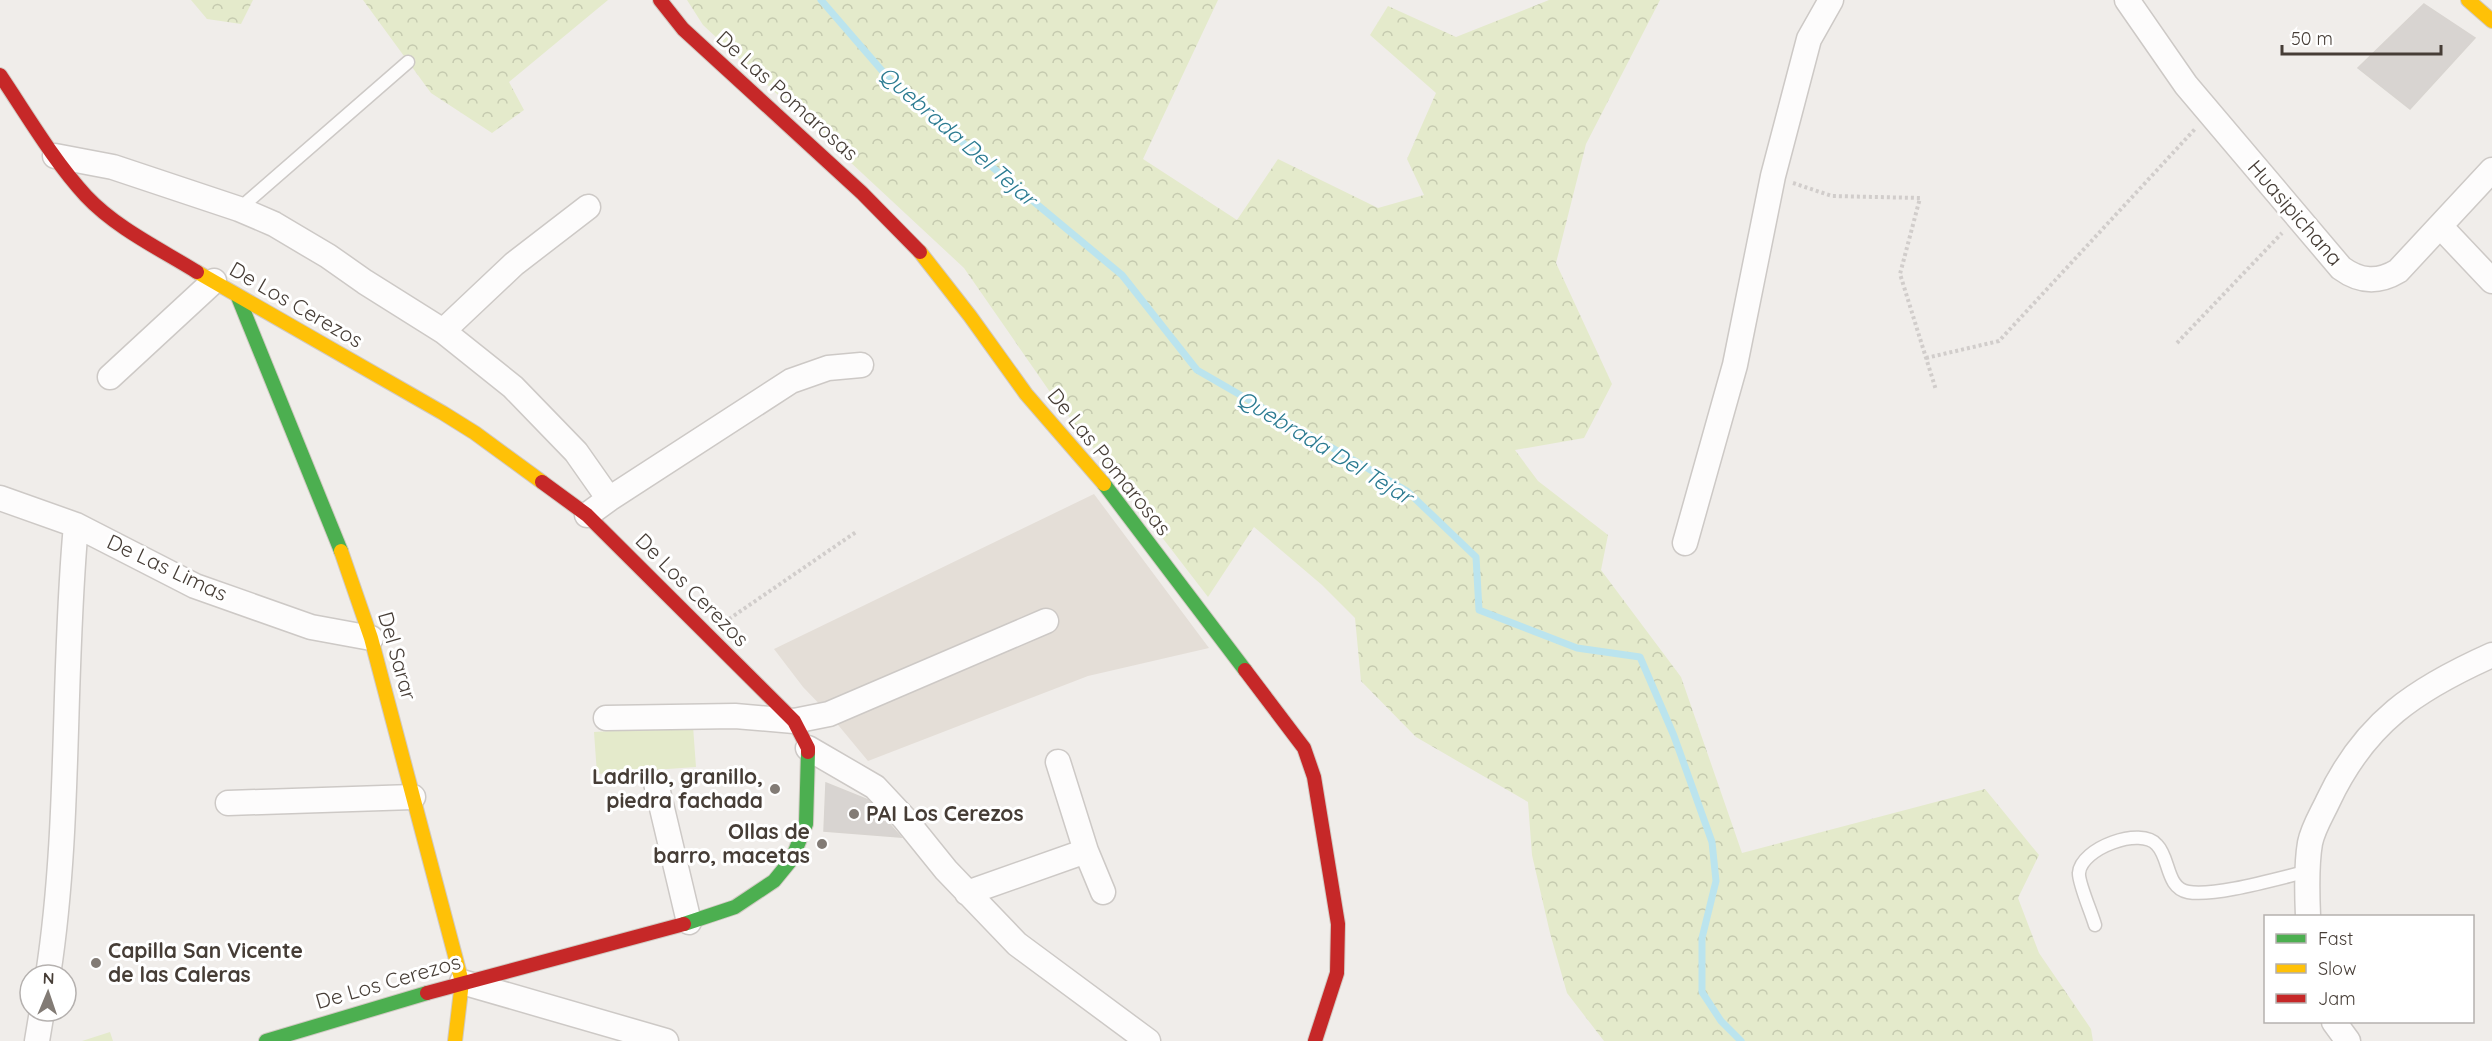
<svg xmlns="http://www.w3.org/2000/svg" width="2492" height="1041" viewBox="0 0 2492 1041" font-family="Quicksand,sans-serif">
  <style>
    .residential { fill: #e4ded7 }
    .forest { fill: url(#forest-crowns) }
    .green { fill: #e4eacb }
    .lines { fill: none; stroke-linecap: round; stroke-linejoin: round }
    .stream { stroke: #bbe4ee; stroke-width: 7 }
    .building { fill: #d8d4d1; stroke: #d8d4d0; stroke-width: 1.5 }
    .lane-casing { stroke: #cdc9c6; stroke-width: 15 }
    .street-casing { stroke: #cdc9c6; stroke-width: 27 }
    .fast-casing { stroke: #d1cac3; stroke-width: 16 }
    .slow-casing { stroke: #d1cac3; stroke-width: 16 }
    .jam-casing { stroke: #d1cac3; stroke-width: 16 }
    .path { stroke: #d1cdcb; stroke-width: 4; stroke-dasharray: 3 3; stroke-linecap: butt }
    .lane { stroke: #fdfcfc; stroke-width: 12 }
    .street { stroke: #fdfcfc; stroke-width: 24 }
    .fast { stroke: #4caf50; stroke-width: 14 }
    .slow { stroke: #ffc107; stroke-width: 14 }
    .jam { stroke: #c62828; stroke-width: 14 }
    .poi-dot { fill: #827b75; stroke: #fff; stroke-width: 2 }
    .labels { text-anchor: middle; stroke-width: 6; stroke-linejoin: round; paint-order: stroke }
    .street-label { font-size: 21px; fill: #463d36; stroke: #fff }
    .poi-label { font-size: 21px; font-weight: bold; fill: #463d36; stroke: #fff; text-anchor: end }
    .water-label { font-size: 22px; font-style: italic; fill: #2b7b91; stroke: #fff }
  </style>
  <defs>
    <pattern id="forest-crowns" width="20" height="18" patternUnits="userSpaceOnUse" patternTransform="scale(1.5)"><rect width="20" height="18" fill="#e4eacb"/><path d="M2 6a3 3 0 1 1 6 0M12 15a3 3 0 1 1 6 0" fill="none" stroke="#c5caaf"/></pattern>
  </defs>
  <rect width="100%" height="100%" fill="#f0edea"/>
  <path class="residential" d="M1094,494L1209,648L1088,676L868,761L829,714L803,687L774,649Z"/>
  <path class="forest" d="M191,0H253L241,24L207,19Z
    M363,0H608L509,82L524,110L492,133L431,93Z
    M687,0H1218L1143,159L1237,220L1278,159L1378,208L1424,195L1407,159L1436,93L1370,35L1388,6L1456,37L1549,0H1660L1586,144L1556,263L1612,384L1584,438L1515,450L1538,481L1608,535L1601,570L1681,677L1742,853L1985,789L2039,855L2018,898L2039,953L2091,1029L2093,1041H1604L1567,993L1550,933L1532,855L1528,802L1416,737L1361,681L1355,618L1322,585L1254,527L1208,597L1050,392L964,268L703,25Z"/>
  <path class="green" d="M693,726L696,767L597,774L594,732Z
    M110,1032L113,1041H82Z"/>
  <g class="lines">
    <path class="stream" d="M821,0L897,88L1122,275L1197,370L1407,491L1476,557L1479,610L1577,648L1640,657L1674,736L1712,842L1716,881L1702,938V992L1721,1021L1741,1041"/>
  </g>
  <path class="building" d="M2424,4L2475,38L2410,109L2358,68Z
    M826,783L868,800L901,837L824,831Z"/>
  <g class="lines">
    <g class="lane-casing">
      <path id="lane" d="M239,209L408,62
        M2095,925C2092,914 2078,882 2079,873C2081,848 2141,826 2157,845C2170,858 2166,888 2188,892C2215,897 2279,878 2309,871"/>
    </g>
    <g class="street-casing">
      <path id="street" d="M2127,0L2186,85L2341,268C2360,282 2378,283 2398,271L2492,170
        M55,156L113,167L239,209L274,224L328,256L365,282L443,331L513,387L576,452L609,499L587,515
        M2440,226L2492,281
        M443,331L514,264L588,207
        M110,377L214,281
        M0,498L76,525L195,586L311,627L371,638
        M609,499L791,381L828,368L861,365
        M1685,543L1735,365L1773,176L1809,39L1831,0
        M606,718L735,716L794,721L829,714L1046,621
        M808,748L875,787L904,818L946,870L1017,944L1148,1041
        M1058,762L1086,851L1103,892
        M656,783L689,922
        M228,803L413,797
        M967,893L1086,851
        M2308,916C2307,893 2306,866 2310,843C2313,828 2322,814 2328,801C2365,722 2416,689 2492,655
        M48,975C71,826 62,675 76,525
        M462,982L666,1041
        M2334,1022L2348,1041
        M37,1041L42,1011"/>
    </g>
    <g class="fast-casing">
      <path id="fast" d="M238,297L341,551
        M1104,484L1245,670
        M684,924L735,907L774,881L792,859L806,824L808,752
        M266,1041L427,993"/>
    </g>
    <g class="slow-casing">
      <path id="slow" d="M2468,0L2492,21
        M920,252L970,316L1026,394L1104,484
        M197,272L443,413L475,433L542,482
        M341,551L371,638L462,982L455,1041"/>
    </g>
    <g class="jam-casing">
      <path id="jam" d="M660,0L683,29L862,193L920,252
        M0,75C27,115 53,160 86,196C116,228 160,249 197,272
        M542,482L587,515L794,721L808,748V752
        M1245,670L1304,748L1314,777L1338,924L1337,973L1315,1041
        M427,993L684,924"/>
    </g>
    <path class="path" d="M1793,183L1832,196L1920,198L1900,274L1936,390
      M2177,343L2282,233
      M1926,358L1999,341L2195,129
      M729,619L856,532"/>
    <use href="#lane" class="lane"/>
    <use href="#street" class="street"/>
    <use href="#fast" class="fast"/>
    <use href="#slow" class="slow"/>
    <use href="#jam" class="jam"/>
  </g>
  <g class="poi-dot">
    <circle cx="775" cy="789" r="6"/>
    <circle cx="854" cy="814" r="6"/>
    <circle cx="822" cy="844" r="6"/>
    <circle cx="96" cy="963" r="6"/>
  </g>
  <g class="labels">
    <g class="street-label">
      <text transform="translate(787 96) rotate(42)" y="7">De Las Pomarosas</text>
      <text transform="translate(2295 213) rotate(49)" y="7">Huasipichana</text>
      <text transform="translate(296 305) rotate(30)" y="7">De Los Cerezos</text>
      <text transform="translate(1109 462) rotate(51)" y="7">De Las Pomarosas</text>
      <text transform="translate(167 568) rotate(25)" y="7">De Las Limas</text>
      <text transform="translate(692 590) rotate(45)" y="7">De Los Cerezos</text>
      <text transform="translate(397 656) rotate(74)" y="7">Del Sarar</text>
      <text transform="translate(388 982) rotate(-16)" y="7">De Los Cerezos</text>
    </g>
    <g class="poi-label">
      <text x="763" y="784">Ladrillo, granillo,<tspan x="763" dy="24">piedra fachada</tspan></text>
      <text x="866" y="821" text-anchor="start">PAI Los Cerezos</text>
      <text x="810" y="839">Ollas de<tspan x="810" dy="24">barro, macetas</tspan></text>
      <text x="108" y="958" text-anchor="start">Capilla San Vicente<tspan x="108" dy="24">de las Caleras</tspan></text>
    </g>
    <g class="water-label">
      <text transform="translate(958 136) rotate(41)" y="8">Quebrada Del Tejar</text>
      <text transform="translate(1325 447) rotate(31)" y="8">Quebrada Del Tejar</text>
    </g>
  </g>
  <rect x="2264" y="915" width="210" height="108" fill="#ffffff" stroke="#b5b1af" stroke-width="1.5"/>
  <rect x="2276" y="934" width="30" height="9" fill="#4caf50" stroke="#b5b1af" stroke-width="1.5"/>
  <text x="2318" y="945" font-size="18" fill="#463d36">Fast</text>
  <rect x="2276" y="964" width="30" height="9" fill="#ffc107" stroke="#b5b1af" stroke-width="1.5"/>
  <text x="2318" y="975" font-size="18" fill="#463d36">Slow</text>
  <rect x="2276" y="994" width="30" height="9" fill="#c62828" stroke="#b5b1af" stroke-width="1.5"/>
  <text x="2318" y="1005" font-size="18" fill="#463d36">Jam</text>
  <g transform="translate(48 993) rotate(2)"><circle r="28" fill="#ffffff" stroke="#b5b1af" stroke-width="1.5"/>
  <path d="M0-4.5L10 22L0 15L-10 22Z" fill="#827b75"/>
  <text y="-9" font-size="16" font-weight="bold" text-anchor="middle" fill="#463d36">N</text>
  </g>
  <path d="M2282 45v9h159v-9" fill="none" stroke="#463d36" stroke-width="3"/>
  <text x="2291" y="45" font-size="18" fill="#463d36" stroke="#ffffff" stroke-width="4.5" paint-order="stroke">50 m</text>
</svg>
